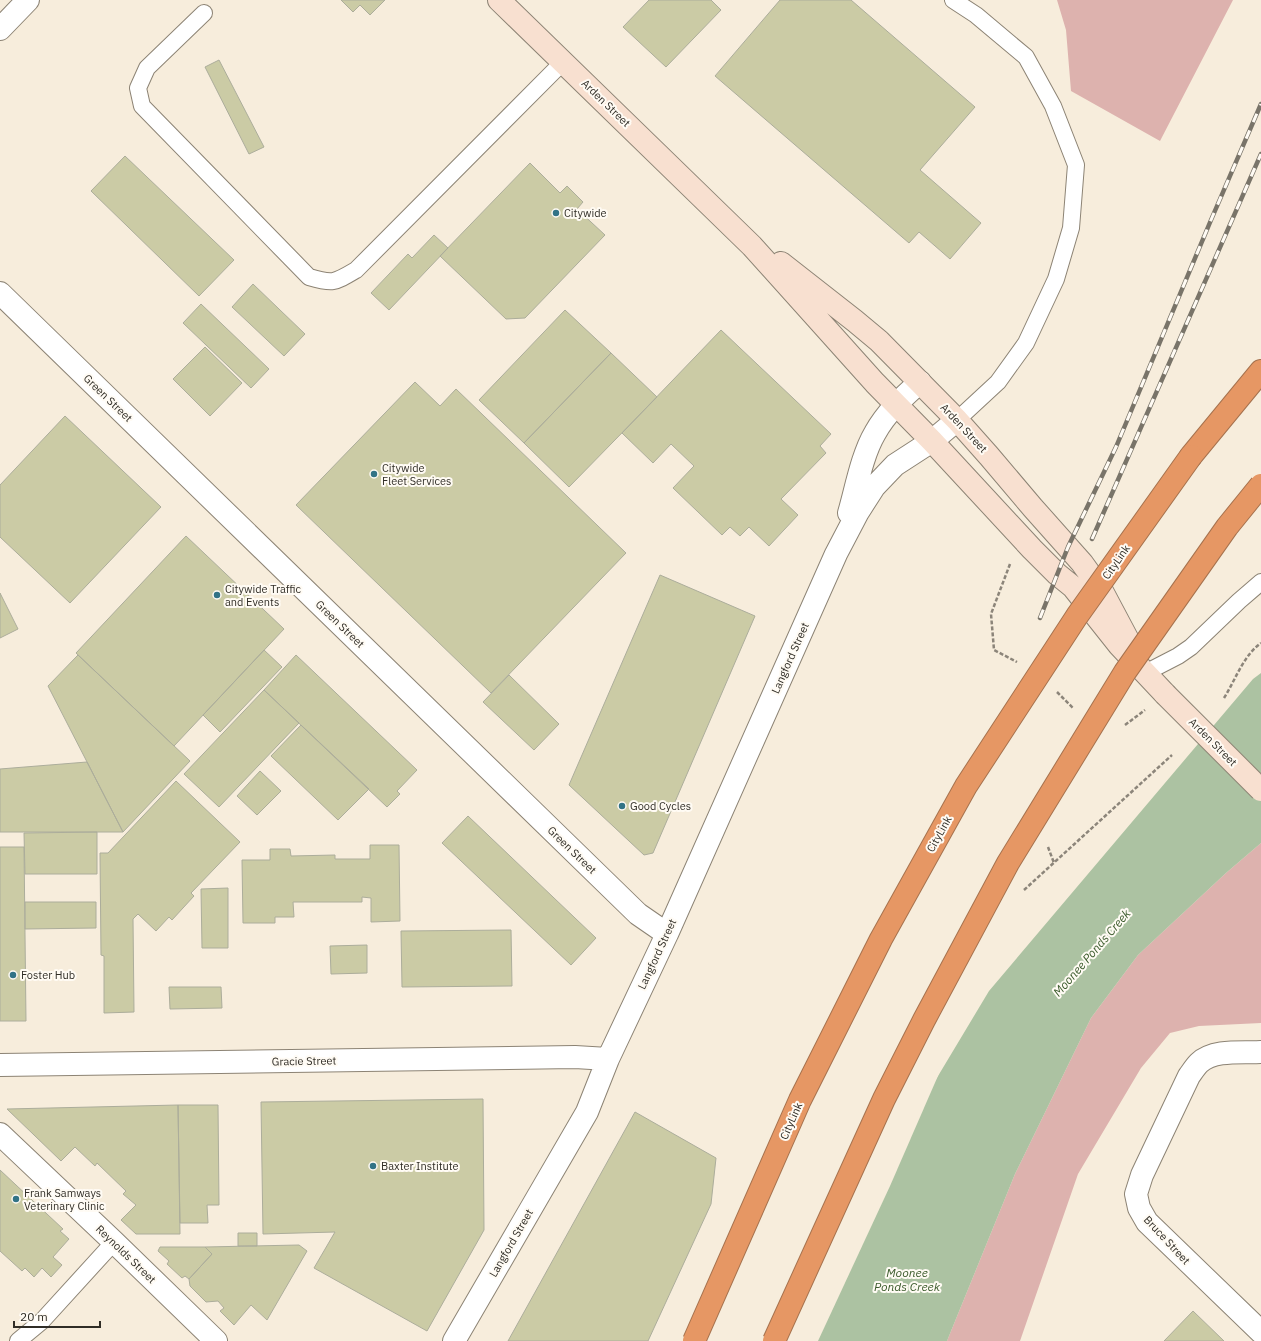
<svg xmlns="http://www.w3.org/2000/svg" width="1261" height="1341" viewBox="0 0 1261 1341" font-family="'IBM Plex Sans',sans-serif">
  <style>
    .green { fill: #ddb2ae }
    .water { fill: #acc2a2 }
    .pier { fill: #f7eddc }
    .building { fill: #cbcba5; stroke: #acad9b }
    .lines { fill: none; stroke-linecap: round; stroke-linejoin: round }
    .lane-casing { stroke: #8c8374; stroke-width: 18 }
    .street-casing { stroke: #8c8374; stroke-width: 24 }
    .secondary-casing { stroke: #8c8374; stroke-width: 24 }
    .highway-casing { stroke: #a6724e; stroke-width: 24 }
    .path { stroke: #8c857a; stroke-width: 2.5; stroke-dasharray: 4 2; stroke-linecap: butt }
    .lane { stroke: #fff; stroke-width: 16 }
    .street { stroke: #fff; stroke-width: 22 }
    .secondary { stroke: #f8e0d0; stroke-width: 22 }
    .highway { stroke: #e69764; stroke-width: 22 }
    .rail-casing { stroke: #797469; stroke-width: 4.5 }
    .rail { stroke: #fffbf4; stroke-width: 3; stroke-dasharray: 9; stroke-linecap: butt }
    .secondary-bridge-casing { stroke: #8c8374; stroke-width: 24; stroke-linecap: butt }
    .highway-bridge-casing { stroke: #a6724e; stroke-width: 24; stroke-linecap: butt }
    .secondary-bridge { stroke: #f8e0d0; stroke-width: 22 }
    .highway-bridge { stroke: #e69764; stroke-width: 22 }
    .poi-dot { fill: #327386; stroke: #fffbf4; stroke-width: 1.5 }
    .labels { text-anchor: middle; stroke-width: 4; stroke-linejoin: round; paint-order: stroke }
    .street-label { font-size: 11px; fill: #302d26; stroke: #fffbf4 }
    .poi-label { font-size: 11px; fill: #302d26; stroke: #fffbf4; text-anchor: start }
    .water-label { font-size: 12px; font-style: italic; fill: #3a5a2b; stroke: #fffbf4 }
  </style>
  <rect width="100%" height="100%" fill="#f7eddc"/>
  <path class="green" d="M1057,0H1233L1160,141L1071,91L1066,30Z
    M1261,843V1023L1199,1026L1170,1033L1141,1068L1078,1174L1020,1341H947L1015,1174L1091,1018L1138,955L1226,873Z"/>
  <path class="water" d="M1261,673V843L1226,873L1138,955L1091,1018L1015,1174L947,1341H812L932,1086L989,991L1253,679Z"/>
  <path class="pier" d="M944,1062L890,1186L818,1341H810L930,1086Z"/>
  <path class="building" d="M341,0H385L370,15L360,5L353,12Z
    M649,0H711L721,10L666,67L623,27Z
    M780,0H851L975,107L920,170L981,223L950,259L919,232L909,243L715,76Z
    M219,60L264,147L249,154L205,67Z
    M125,156L234,260L199,296L91,191Z
    M530,163L560,193L567,186L583,202L577,209L605,235L525,318L506,319L440,256Z
    M434,235L448,248L389,310L371,293L408,254L412,258Z
    M253,284L305,334L284,356L232,307Z
    M201,304L269,369L251,388L183,323Z
    M565,310L611,353L524,443L479,400Z
    M721,330L831,434L820,446L826,453L781,499L798,515L769,546L749,527L740,536L730,527L722,535L673,488L694,466L671,444L653,463L622,433Z
    M205,347L242,383L210,416L173,379Z
    M611,353L657,397L569,487L524,443Z
    M415,382L440,406L456,389L626,553L491,693L296,505Z
    M65,416L161,507L70,603L0,537V485Z
    M186,536L284,629L174,746L76,653Z
    M660,575L755,616L653,853L644,855L569,785Z
    M0,593L18,629L0,638Z
    M264,650L282,667L220,732L203,715Z
    M78,655L190,761L123,832L48,686Z
    M296,655L417,770L397,791L400,794L387,807L264,690Z
    M509,675L559,724L534,750L483,702Z
    M264,690L299,723L219,807L184,774Z
    M301,725L369,789L338,820L271,756Z
    M87,762L123,832H0V769Z
    M260,771L281,791L257,815L237,796Z
    M176,781L240,842L191,893L194,896L172,920L169,917L156,931L138,914L133,919L134,1012L104,1013V956L101,955L100,853H108Z
    M468,816L596,938L571,965L442,843Z
    M97,832V874H25L24,833Z
    M370,845H399L400,921L371,922V898L362,897V902H293L294,917H275V923H243L242,860H270V849H290L291,856L335,855V859H370Z
    M0,847H24L26,1021H0Z
    M228,888V948H202L201,889Z
    M25,902H96V928L25,929Z
    M511,930L512,986L402,987L401,931Z
    M367,945V973L331,974L330,946Z
    M169,987H221L222,1008L170,1009Z
    M483,1099L484,1230L427,1331L314,1268L335,1232L263,1234L261,1102Z
    M178,1105L180,1234H136L121,1220L136,1205L123,1194L126,1191L97,1163L95,1166L75,1147L61,1161L7,1109Z
    M178,1105H218L219,1205H207L208,1223H180Z
    M635,1112L716,1158L711,1204L648,1341H508Z
    M0,1170L63,1229L60,1231L69,1239L53,1257L62,1265L51,1277L42,1268L34,1277L25,1268L22,1271L0,1251Z
    M238,1233H257V1246H238Z
    M299,1245L307,1251L267,1320L251,1305L234,1325L220,1311L224,1308L218,1301L206,1302L190,1286L189,1279L212,1254L205,1247Z
    M160,1247H205L212,1254L189,1279L185,1276L182,1278L167,1264L169,1261L158,1251Z
    M1193,1311L1224,1341H1164Z"/>
  <g class="lines">
    <g class="lane-casing">
      <path id="lane" d="M953,0L976,15L1026,57L1053,106L1076,165L1071,228L1056,279L1026,343L998,382L957,420
        M204,13L147,68L138,88L142,106L309,277C333,284 334,283 356,270L563,62
        M1147,672L1178,656L1191,647L1239,601L1261,582
        M18,1341L42,1321L114,1242"/>
    </g>
    <g class="street-casing">
      <path id="street" d="M0,29L28,0
        M0,293L638,914L667,934
        M849,513C856,489 862,455 875,433C886,413 903,397 920,382
        M1261,1052C1242,1053 1214,1049 1199,1063C1195,1067 1192,1072 1189,1076L1142,1175L1136,1194L1139,1208L1147,1222L1261,1332
        M0,1065L575,1057L608,1059
        M0,1134L114,1242L216,1341
        M454,1341L587,1112L608,1059L667,934L836,554L858,512L874,487L895,465L932,441L957,420"/>
    </g>
    <g class="secondary-casing">
      <path id="secondary" d="M499,0L752,246L875,383L932,441L1032,549L1057,574L1073,587L1119,645L1165,694
        M781,263L855,321L879,341L957,420L989,456L1033,508L1082,563L1102,591L1128,640"/>
    </g>
    <g class="highway-casing">
      <path id="highway" d="M1191,456L1261,371"/>
    </g>
    <path class="path" d="M1010,564L991,614L994,650L1017,662
      M1057,692L1073,708
      M1224,698C1236,679 1243,656 1261,643
      M1125,725L1145,710
      M1048,847L1054,863
      M1024,890L1172,755"/>
    <use href="#lane" class="lane"/>
    <use href="#street" class="street"/>
    <use href="#secondary" class="secondary"/>
    <use href="#highway" class="highway"/>
    <g class="rail-casing">
      <path id="rail" d="M1092,539L1261,154
        M1040,618L1068,547L1116,447L1211,220L1261,104"/>
    </g>
    <use href="#rail" class="rail"/>
    <g class="secondary-bridge-casing">
      <path id="secondary-bridge" d="M1165,694L1261,790"/>
    </g>
    <g class="highway-bridge-casing">
      <path id="highway-bridge" d="M694,1341L800,1100L881,939L966,786L1077,616L1191,456
        M774,1341L884,1099L924,1020L1008,863L1125,672L1227,527L1261,485"/>
    </g>
    <use href="#secondary-bridge" class="secondary-bridge"/>
    <use href="#highway-bridge" class="highway-bridge"/>
  </g>
  <g class="poi-dot">
    <circle cx="556" cy="213" r="4"/>
    <circle cx="374" cy="474" r="4"/>
    <circle cx="217" cy="595" r="4"/>
    <circle cx="622" cy="806" r="4"/>
    <circle cx="13" cy="975" r="4"/>
    <circle cx="373" cy="1166" r="4"/>
    <circle cx="16" cy="1199" r="4"/>
  </g>
  <g class="labels">
    <g class="street-label">
      <text transform="translate(606 103) rotate(44)" y="4">Arden Street</text>
      <text transform="translate(108 398) rotate(44)" y="4">Green Street</text>
      <text transform="translate(964 428) rotate(47)" y="4">Arden Street</text>
      <text transform="translate(1116 562) rotate(-55)" y="4">CityLink</text>
      <text transform="translate(340 624) rotate(44)" y="4">Green Street</text>
      <text transform="translate(790 658) rotate(-66)" y="4">Langford Street</text>
      <text transform="translate(1213 742) rotate(45)" y="4">Arden Street</text>
      <text transform="translate(939 834) rotate(-61)" y="4">CityLink</text>
      <text transform="translate(572 850) rotate(44)" y="4">Green Street</text>
      <text transform="translate(657 954) rotate(-65)" y="4">Langford Street</text>
      <text transform="translate(304 1061) rotate(-1)" y="4">Gracie Street</text>
      <text transform="translate(791 1121) rotate(-66)" y="4">CityLink</text>
      <text transform="translate(1167 1240) rotate(47)" y="4">Bruce Street</text>
      <text transform="translate(511 1243) rotate(-60)" y="4">Langford Street</text>
      <text transform="translate(126 1254) rotate(44)" y="4">Reynolds Street</text>
    </g>
    <g class="poi-label">
      <text x="564" y="217">Citywide</text>
      <text x="382" y="472">Citywide<tspan x="382" dy="13">Fleet Services</tspan></text>
      <text x="225" y="593">Citywide Traffic<tspan x="225" dy="13">and Events</tspan></text>
      <text x="630" y="810">Good Cycles</text>
      <text x="21" y="979">Foster Hub</text>
      <text x="381" y="1170">Baxter Institute</text>
      <text x="24" y="1197">Frank Samways<tspan x="24" dy="13">Veterinary Clinic</tspan></text>
    </g>
    <g class="water-label">
      <text transform="translate(1092 953) rotate(-49)" y="4">Moonee Ponds Creek</text>
      <text x="907" y="1277">Moonee<tspan x="907" dy="14">Ponds Creek</tspan></text>
    </g>
  </g>
  <path d="M14 1321v6h86v-6" fill="none" stroke="#302d26" stroke-width="2"/>
  <text x="20" y="1321" font-size="12" fill="#302d26" stroke="#fffbf4" stroke-width="3" paint-order="stroke">20 m</text>
</svg>
